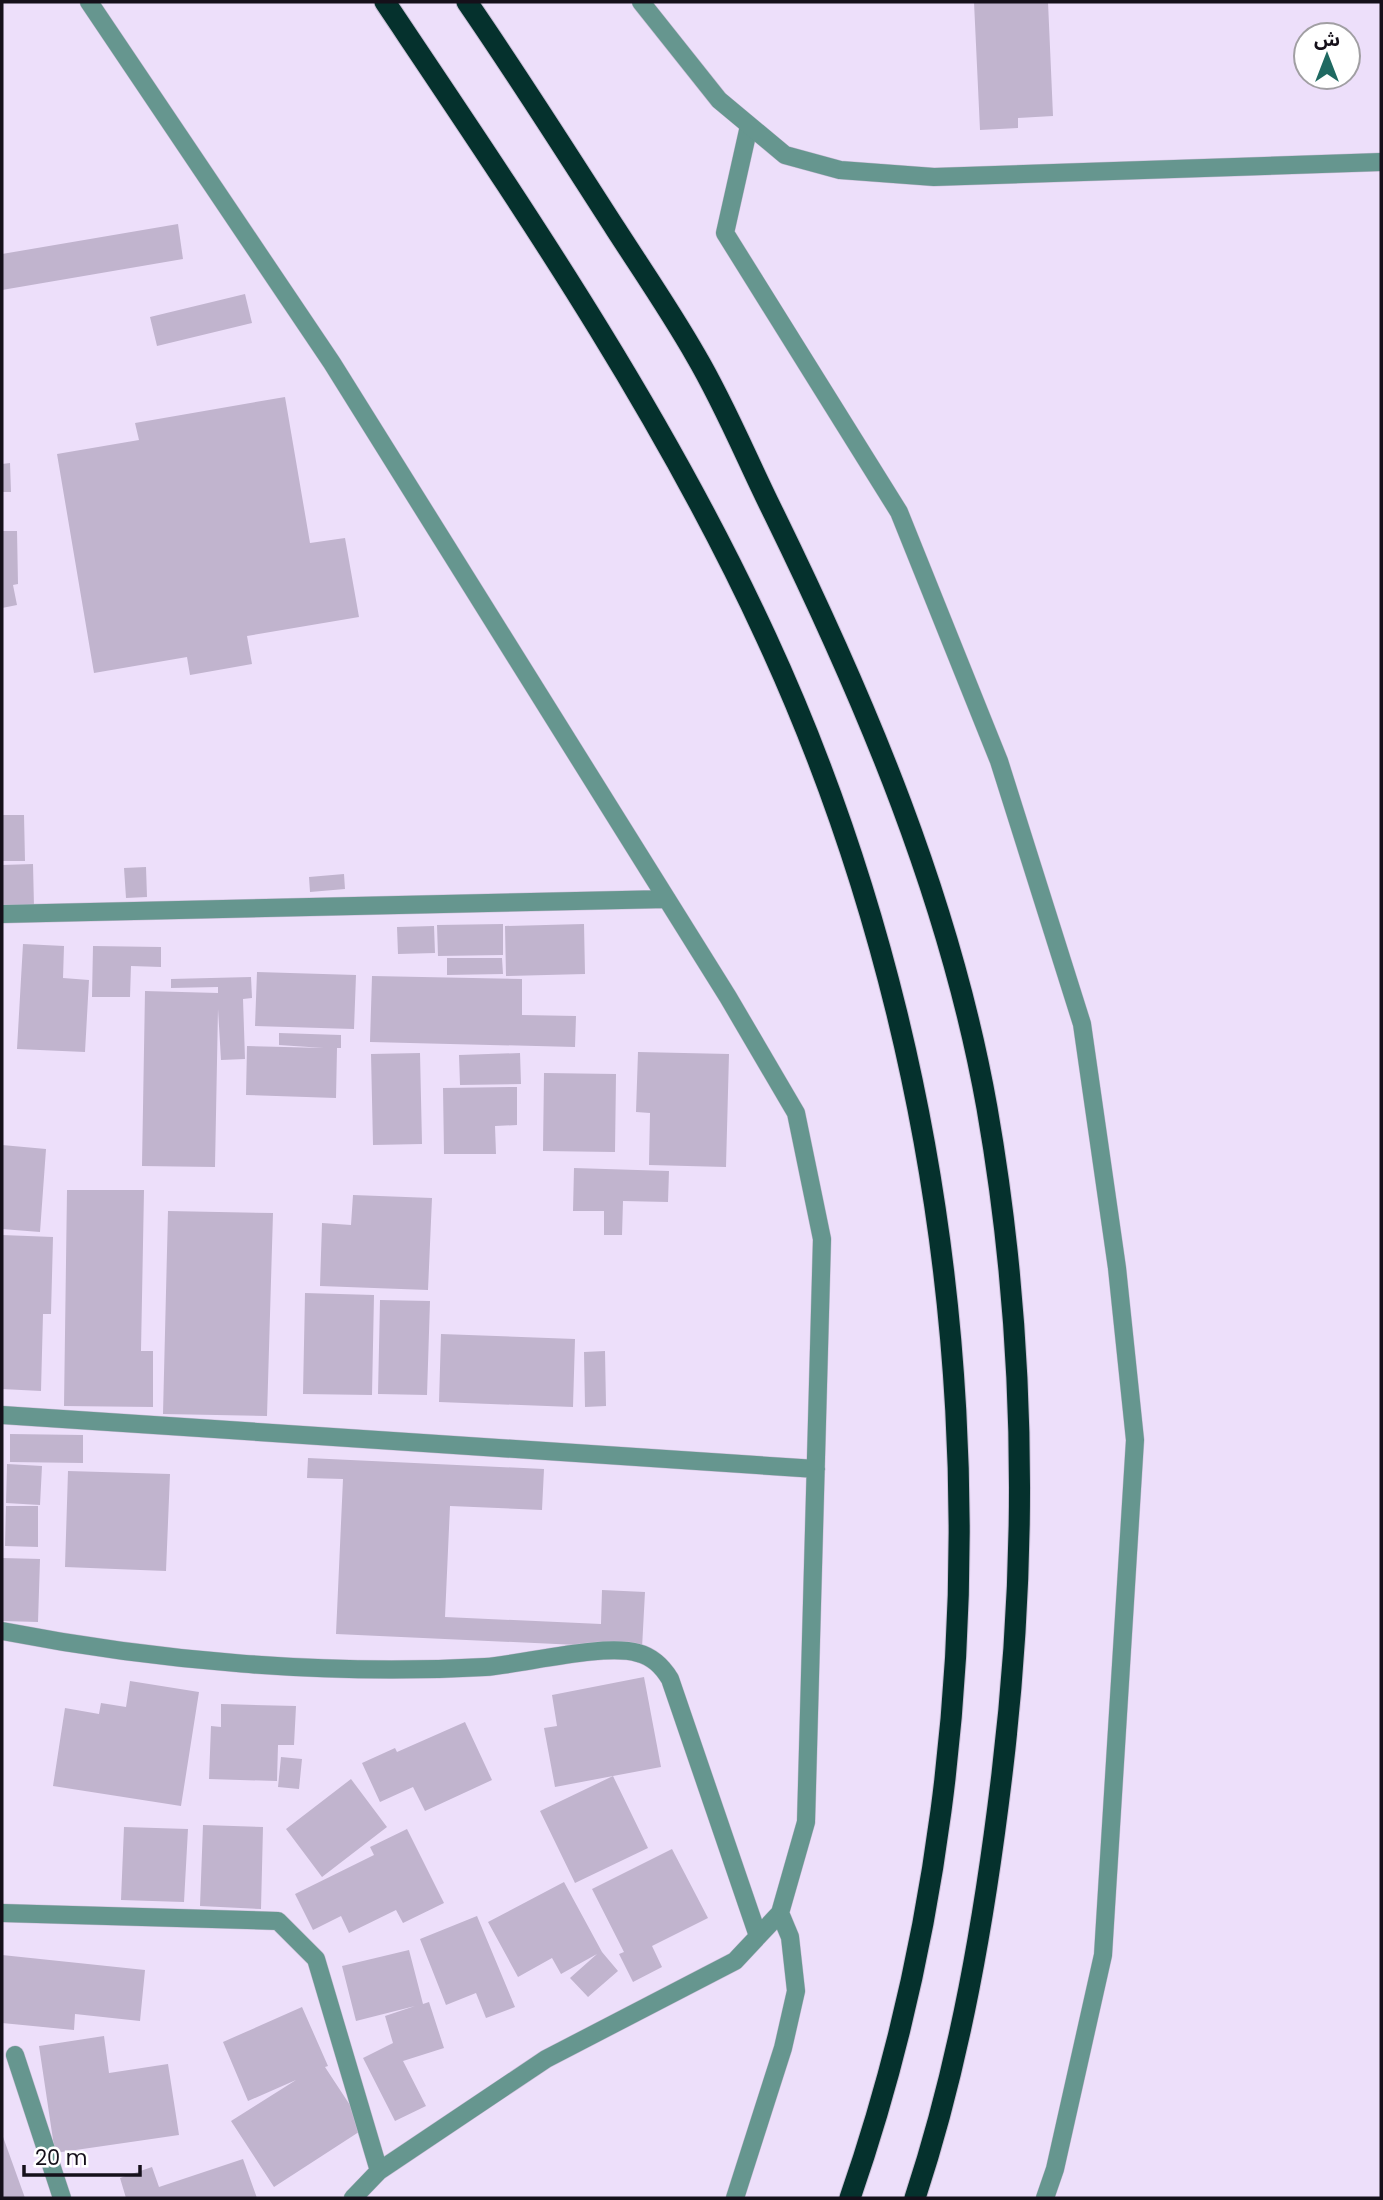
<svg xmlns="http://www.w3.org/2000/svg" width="1383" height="2200" viewBox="0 0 1383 2200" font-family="Poppins,'Noto Sans Arabic',sans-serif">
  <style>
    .building { fill: #c1b4ce }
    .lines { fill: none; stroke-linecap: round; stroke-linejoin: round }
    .minor-casing { stroke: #cabed6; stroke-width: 19 }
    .tertiary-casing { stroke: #cabed6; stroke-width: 19 }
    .motorway-casing { stroke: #cabed6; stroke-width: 23 }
    .minor { stroke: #66968f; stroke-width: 18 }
    .tertiary { stroke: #66968f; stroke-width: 18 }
    .motorway { stroke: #05312d; stroke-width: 21 }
  </style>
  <rect width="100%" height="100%" fill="#eddffa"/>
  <path class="building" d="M974,2H1048L1053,116L1018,118V128L980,130Z
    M178,224L183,259L2,290V254Z
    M245,294L252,323L157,346L150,317Z
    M285,397L310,543L345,538L359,617L247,636L252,664L190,675L187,657L94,673L57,454L139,440L135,423Z
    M10,463L11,492H2V464Z
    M2,531H17L18,584L13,585L17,605L2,608Z
    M2,815H24L25,861H2Z
    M33,864L34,907L2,908V865Z
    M146,867L147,897L126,898L124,868Z
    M344,874L345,889L310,892L309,877Z
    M503,924V955L438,956L437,925Z
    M584,924L585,974L506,976L505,926Z
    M434,926L435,953L398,954L397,927Z
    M23,944L64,946L63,978L89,980L85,1052L17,1049Z
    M93,946L161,947V967L131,966L130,997H92Z
    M447,958H502L503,974L447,975Z
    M257,972L356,975L354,1029L255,1026Z
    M372,976L522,979V1015L576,1016L575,1047L370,1042Z
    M251,977L252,998L243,999L245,1059L221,1060L218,1009L215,1167L142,1166L145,991L218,993V987L171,988V979Z
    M279,1033L341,1035V1048H337L336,1098L246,1095L247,1046L324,1048L279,1045Z
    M638,1052L729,1054L726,1167L649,1165L650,1113L636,1112Z
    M420,1053L422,1144L373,1145L371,1054Z
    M520,1053L521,1084L460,1085L459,1055Z
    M544,1073L616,1074L615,1152L543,1151Z
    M517,1087V1125L495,1126L496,1154H444L443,1088Z
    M2,1145L46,1149L40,1232L2,1229Z
    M574,1168L669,1171L668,1202L623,1201L622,1235H604V1211H573Z
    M67,1190H144L141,1351H153V1407L64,1406Z
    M353,1195L432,1198L428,1290L320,1286L322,1223L351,1225Z
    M168,1211L273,1213L267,1416L163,1414Z
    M2,1235L53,1237L51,1314H43L41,1391L2,1389Z
    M305,1293L374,1295L372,1395L303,1394Z
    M380,1300L430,1301L427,1395L378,1394Z
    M441,1334L575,1339L573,1407L439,1402Z
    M605,1351L606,1406L585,1407L584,1352Z
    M10,1434L83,1435V1463L10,1462Z
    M308,1458L544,1469L542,1510L450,1506L445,1617L601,1624L602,1590L645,1592L642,1648L336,1634L343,1479L307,1478Z
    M7,1464L42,1466L40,1505L6,1503Z
    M68,1471L170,1474L166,1571L65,1567Z
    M6,1506H38V1547L5,1546Z
    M2,1558L40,1559L38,1622L2,1621Z
    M644,1677L661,1767L613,1776L648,1848L575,1883L540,1811L613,1776L555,1787L544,1728L557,1726L552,1695Z
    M130,1681L199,1692L181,1806L53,1786L65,1708L99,1714L101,1703L126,1707Z
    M221,1704L296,1706L294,1745H278L277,1781L209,1779L211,1726L221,1727Z
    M465,1722L492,1780L425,1811L413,1787L380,1802L362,1763L395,1748L397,1752Z
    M281,1757L302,1759L299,1789L278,1787Z
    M351,1779L387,1827L322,1877L286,1829Z
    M203,1825L263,1827L261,1909L200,1906Z
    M124,1827L188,1829L184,1902L121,1900Z
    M407,1829L444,1903L403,1923L396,1910L349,1933L341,1916L313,1930L295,1894L374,1855L370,1847Z
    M672,1849L708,1918L652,1946L662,1967L633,1982L619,1954L624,1952L592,1889Z
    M564,1882L602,1952L618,1971L588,1997L570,1978L597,1954L561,1974L552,1958L518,1977L488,1922Z
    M477,1916L515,2007L486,2018L476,1993L446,2005L420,1939Z
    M409,1950L423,2004L429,2002L444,2048L403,2061L426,2106L395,2121L363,2058L393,2043L385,2016L415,2006L356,2021L342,1966Z
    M2,1955L145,1970L140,2021L75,2014L74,2030L2,2023Z
    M302,2007L328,2066L325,2067L365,2128L274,2187L231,2121L296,2080L248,2101L223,2042Z
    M104,2036L109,2073L168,2064L179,2135L55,2153L39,2046Z
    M2,2134L25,2198H2Z
    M243,2159L257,2198H126L120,2178L152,2167L159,2187Z"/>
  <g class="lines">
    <g class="minor-casing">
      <path id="minor" d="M89,2L332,363L728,997L796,1113L822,1239L806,1822L780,1913L735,1961L546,2059L379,2171L353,2198
        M749,126L725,233L899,512L999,761L1082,1024L1117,1268L1135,1440L1103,1955L1055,2169L1045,2198
        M2,914L667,899
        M2,1415L816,1469
        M2,1631C156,1661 328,1676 485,1667C524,1664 604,1643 638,1653C653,1657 662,1666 670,1679L758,1936
        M2,1913L278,1921L316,1959L379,2171
        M15,2055L62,2198
        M735,2198L783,2048L796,1991L790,1937L780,1913"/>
    </g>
    <g class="tertiary-casing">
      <path id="tertiary" d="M641,2L719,100L785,155L840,170L934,177L1381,162"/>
    </g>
    <g class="motorway-casing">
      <path id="motorway" d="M385,2C523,208 662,411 766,637C987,1115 1023,1700 850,2198
        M467,2C518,76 566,152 615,228C642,270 671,312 696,356C726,407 748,462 774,514C866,702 950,900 987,1108C1026,1331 1029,1550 1002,1774C985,1916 960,2062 915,2198"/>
    </g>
    <use href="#minor" class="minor"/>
    <use href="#tertiary" class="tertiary"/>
    <use href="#motorway" class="motorway"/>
  </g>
  <rect width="1383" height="2200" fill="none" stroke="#15101a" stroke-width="7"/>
  <g transform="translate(1327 56)"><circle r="33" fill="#ffffff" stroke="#a19fa3" stroke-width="2"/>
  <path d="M0-5L12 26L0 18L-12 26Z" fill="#1f6961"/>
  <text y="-10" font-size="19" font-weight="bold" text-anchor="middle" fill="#15101a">ش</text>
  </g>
  <path d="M24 2165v10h116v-10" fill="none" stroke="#15101a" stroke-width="3.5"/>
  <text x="35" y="2165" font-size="21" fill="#15101a" stroke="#ffffff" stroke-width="5" paint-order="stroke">20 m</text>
</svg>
